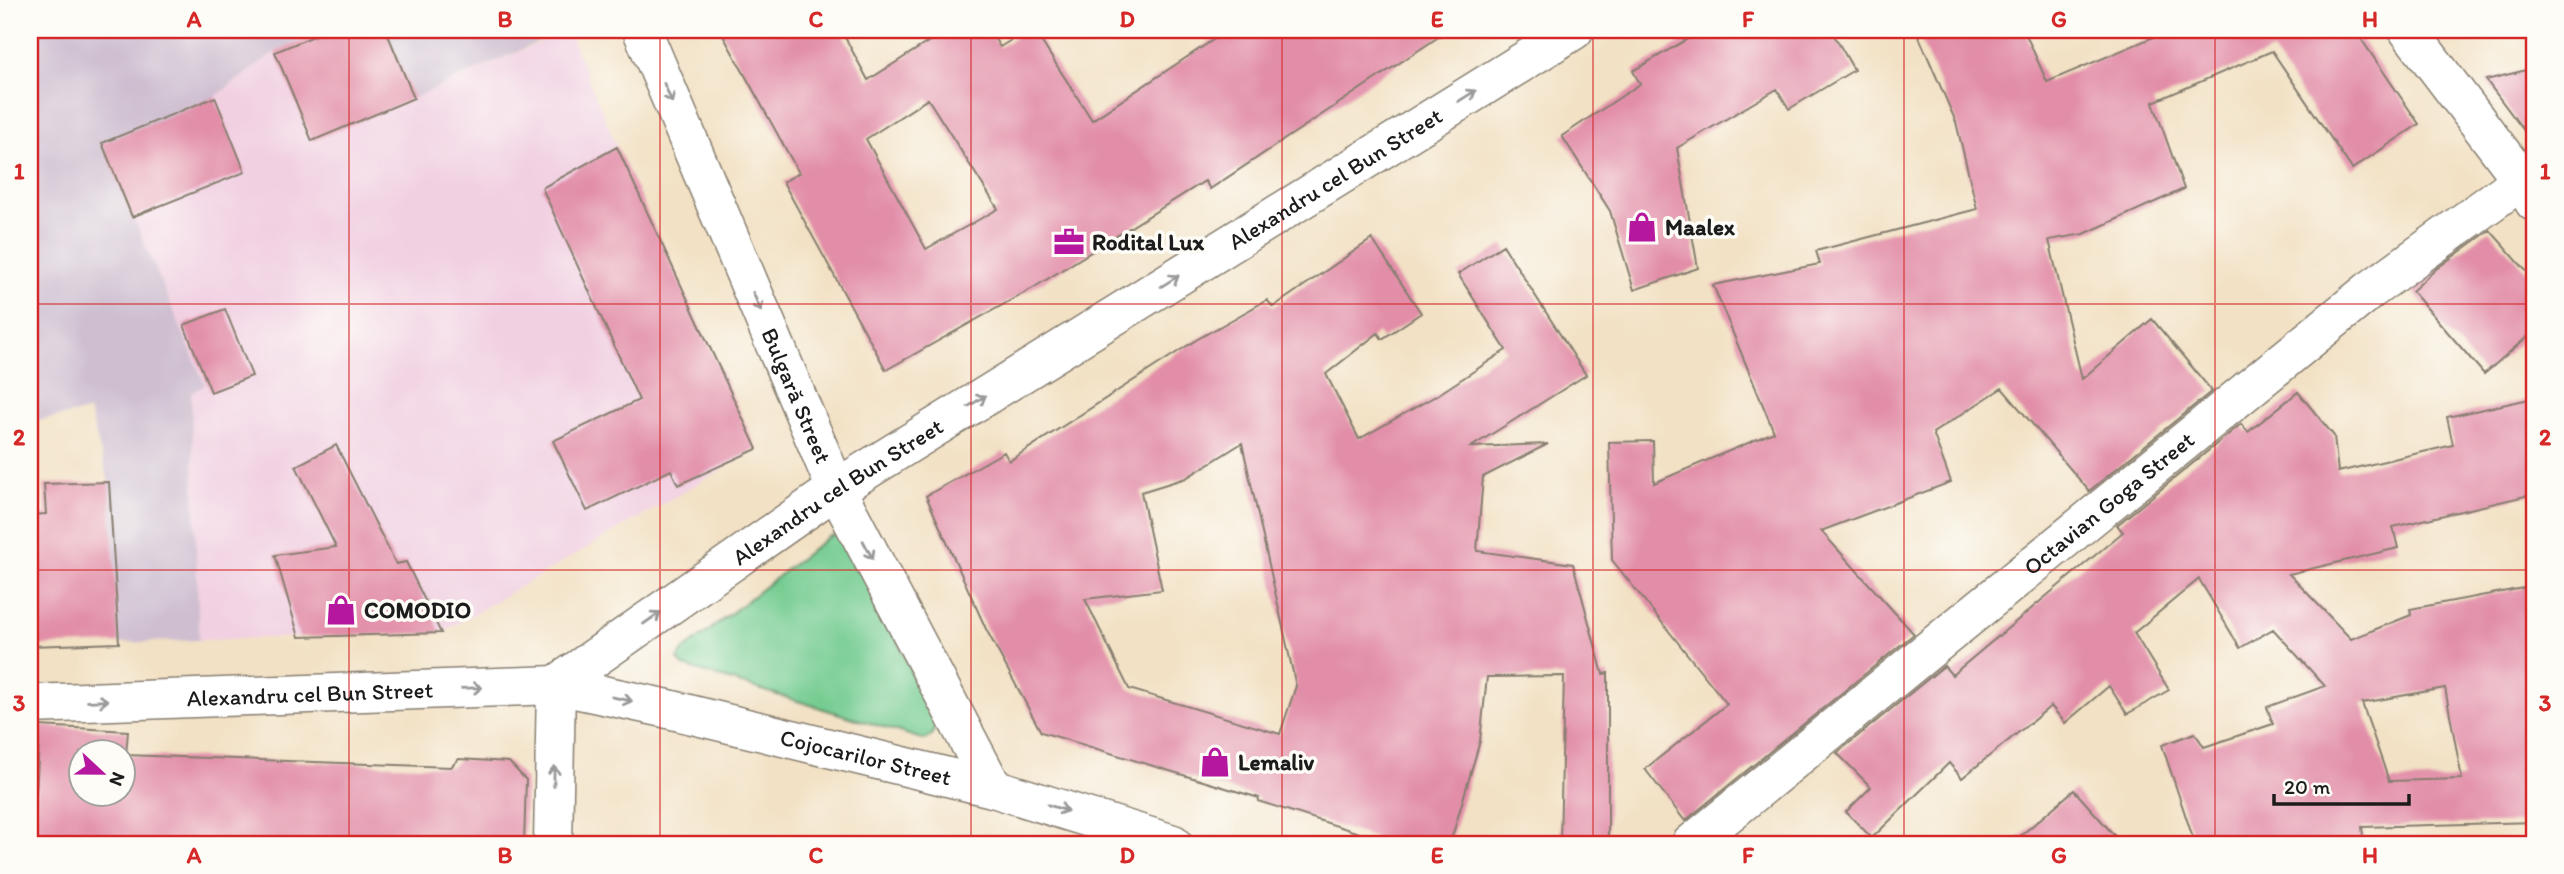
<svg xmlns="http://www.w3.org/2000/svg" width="2564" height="874" viewBox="0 0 2564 874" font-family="Itim,sans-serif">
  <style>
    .built { fill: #f1d0e2 }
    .industrial { fill: #cebed0 }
    .green { fill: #75cc91; stroke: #487456; stroke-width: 2 }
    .building { fill: #e28ea8; fill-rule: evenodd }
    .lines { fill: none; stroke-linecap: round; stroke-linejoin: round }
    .minor-casing { stroke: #877e70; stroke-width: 41 }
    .tertiary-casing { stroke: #877e70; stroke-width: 41 }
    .minor { stroke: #fff; stroke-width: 38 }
    .tertiary { stroke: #fff; stroke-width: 38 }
    .oneway { stroke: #999 }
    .grid { fill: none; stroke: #d62828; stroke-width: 2; stroke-opacity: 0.55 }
    .labels { text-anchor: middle; stroke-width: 7; stroke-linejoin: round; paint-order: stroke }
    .street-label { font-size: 23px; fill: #1c1c1c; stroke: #fdfcf7 }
    .poi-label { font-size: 23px; font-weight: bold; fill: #1c1c1c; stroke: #fdfcf7; text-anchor: start }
    .neatline { fill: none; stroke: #d62828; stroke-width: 2.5 }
    .grid-label { font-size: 23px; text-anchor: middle; font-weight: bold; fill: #d62828 }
  </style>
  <rect width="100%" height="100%" fill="#fdfcf7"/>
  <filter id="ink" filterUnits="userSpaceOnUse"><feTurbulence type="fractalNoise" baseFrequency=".0143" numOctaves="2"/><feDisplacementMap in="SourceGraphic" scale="14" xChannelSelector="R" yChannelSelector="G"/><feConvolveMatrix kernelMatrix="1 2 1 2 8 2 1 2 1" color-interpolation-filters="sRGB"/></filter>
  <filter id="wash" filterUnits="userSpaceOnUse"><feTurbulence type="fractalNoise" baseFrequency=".00686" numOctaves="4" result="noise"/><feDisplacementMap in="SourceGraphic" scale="28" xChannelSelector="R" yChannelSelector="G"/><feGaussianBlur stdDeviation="1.57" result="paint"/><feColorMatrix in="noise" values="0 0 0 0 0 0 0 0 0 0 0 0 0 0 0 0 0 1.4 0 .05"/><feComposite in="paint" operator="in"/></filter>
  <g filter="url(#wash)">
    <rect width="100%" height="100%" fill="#f2e1c4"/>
    <path class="built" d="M328,30H386L414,98L568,30L617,147L757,449L441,633L199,640L191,392L205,385L102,143L215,97L275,52Z"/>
    <path class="industrial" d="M30,30H328L275,52L215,97L102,143L205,385L191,393L199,640L119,643L109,482L89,411L30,422Z
      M386,30H565L414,98Z"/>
    <path class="green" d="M843,532L853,538L935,726L933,734L925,740L683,666L678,659L683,651L828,537Z"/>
    <g id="blocks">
      <path class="building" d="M328,30H386L414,98L312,141L275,52Z
        M720,30H841L868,80L947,30H989L1000,47L1027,30H1034L1092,120L1228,30H1449L1210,189L1205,181L1033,288L886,370L783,182L799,173ZM928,99L998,209L926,249L866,139Z
        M1703,30H1831L1854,70L1789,109L1777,89L1677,148L1698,268L1634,290L1610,211L1562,136L1640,84L1633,71Z
        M1916,30H2024L2047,82L2170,30H2355L2419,124L2352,169L2272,51L2153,102L2184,189L2084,234L2049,240L2082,379L2152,319L2212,391L2089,491L2002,388L1933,433L1951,482L1821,531L1914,634L1685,821L1645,769L1727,704L1612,560L1609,442L1653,441L1654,483L1774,432L1713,285L1820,264L1816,251L1977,209L1956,122Z
        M2534,68V144L2486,80Z
        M215,97L245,172L132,217L102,143Z
        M617,147L757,449L678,485L671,470L587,511L553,441L639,400L542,188Z
        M2490,230L2534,280V331L2484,374L2412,291L2436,269Z
        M1372,239L1421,313L1382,339L1378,333L1326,374L1359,439L1439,394L1506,350L1458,274L1503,245L1586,375L1471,447L1548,444L1483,477L1477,551L1573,564L1603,674L1608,673V844H1560L1564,676L1487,677L1480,741L1450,844H1394L1258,801L1259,798L1041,732L986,629L926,496L1004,452L1009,461L1196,340L1267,300L1273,307ZM1242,443L1296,686L1280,734L1129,689L1085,599L1162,590L1141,492L1186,478Z
        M225,309L252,376L211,392L184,325Z
        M2298,392L2334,436L2338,472L2453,445L2447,417L2534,398V494L2393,527L2398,548L2289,574L2351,639L2411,615L2410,609L2534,586V822L2362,827L2364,844H2195L2162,745L2195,733L2204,747L2273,724L2267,707L2325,686L2273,629L2240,648L2199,579L2134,633L2169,690L2127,714L2109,686L2065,723L2051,706L1962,778L1949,763L1872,838L1846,812L1871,787L1837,753L1944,666L1952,675L2123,532L2117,525L2241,424L2248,432ZM2445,688L2462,779L2389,781L2362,703Z
        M336,445L396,564L406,562L441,633L299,637L275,555L336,547L296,466Z
        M109,482L119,643L30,646V515L46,514L44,484Z
        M40,726L128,731L126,755L451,767L459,759L509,762L526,780L524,844H33ZM80,752H122V794H80Z
        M2074,790L2122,844H2011Z"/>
    </g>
  </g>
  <g filter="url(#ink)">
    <use href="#blocks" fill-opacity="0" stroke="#877e70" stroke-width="2"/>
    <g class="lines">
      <g class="minor-casing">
        <g id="minor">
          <path id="s1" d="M642,30L836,489L993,788"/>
          <path d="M2408,30L2522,180L2534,202"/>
          <path id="s2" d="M556,685L664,708L993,788L1173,844"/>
          <path id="s3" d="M1691,844L2369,291L2522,180L2534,176"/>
        </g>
      </g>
      <g class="tertiary-casing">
        <g id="tertiary">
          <path id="s4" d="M30,704L556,685L836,489L1574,30"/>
          <path d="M553,844L556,685"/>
        </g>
      </g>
      <use href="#minor" class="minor"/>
      <use href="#tertiary" class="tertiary"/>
    </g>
    <defs><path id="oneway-shaft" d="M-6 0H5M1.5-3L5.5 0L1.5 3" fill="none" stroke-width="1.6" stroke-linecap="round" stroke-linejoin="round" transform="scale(1.75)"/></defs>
    <g class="oneway">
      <use href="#oneway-shaft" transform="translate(668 93) rotate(67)"/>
      <use href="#oneway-shaft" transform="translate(1467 96) rotate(-32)"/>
      <use href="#oneway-shaft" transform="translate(1170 281) rotate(-32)"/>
      <use href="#oneway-shaft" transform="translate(757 302) rotate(67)"/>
      <use href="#oneway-shaft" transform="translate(977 401) rotate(-32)"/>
      <use href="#oneway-shaft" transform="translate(868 550) rotate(62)"/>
      <use href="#oneway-shaft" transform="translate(652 618) rotate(-35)"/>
      <use href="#oneway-shaft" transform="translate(472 688) rotate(-2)"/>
      <use href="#oneway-shaft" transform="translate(622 699) rotate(12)"/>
      <use href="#oneway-shaft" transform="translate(98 701) rotate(-2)"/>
      <use href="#oneway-shaft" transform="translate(554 776) rotate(-89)"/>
      <use href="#oneway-shaft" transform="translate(1058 808) rotate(17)"/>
    </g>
  </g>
  <path class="grid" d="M349,30V844M660,30V844M971,30V844M1282,30V844M1593,30V844M1904,30V844M2215,30V844M30,304H2534M30,570H2534"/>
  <defs>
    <g id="shop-bare" transform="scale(2.415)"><path d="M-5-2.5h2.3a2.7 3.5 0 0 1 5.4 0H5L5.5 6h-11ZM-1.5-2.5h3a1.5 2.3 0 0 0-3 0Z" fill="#b5179e" stroke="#fdfcf7" stroke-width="2.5" paint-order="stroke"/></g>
    <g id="office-bare" transform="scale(2.415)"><path d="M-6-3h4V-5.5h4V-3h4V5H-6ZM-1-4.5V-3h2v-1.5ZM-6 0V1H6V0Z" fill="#b5179e" stroke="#fdfcf7" stroke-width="2.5" paint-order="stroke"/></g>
  </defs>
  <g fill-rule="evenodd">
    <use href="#shop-bare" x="1642" y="227"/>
    <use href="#office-bare" x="1069" y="242"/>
    <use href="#shop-bare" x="341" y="610"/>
    <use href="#shop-bare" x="1215" y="762"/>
  </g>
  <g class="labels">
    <g class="street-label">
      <text dy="8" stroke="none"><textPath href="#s4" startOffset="1456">Alexandru cel Bun Street</textPath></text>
      <text dy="8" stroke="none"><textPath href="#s1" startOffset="397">Bulgară Street</textPath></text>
      <text dy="8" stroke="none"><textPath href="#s4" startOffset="868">Alexandru cel Bun Street</textPath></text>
      <text dy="8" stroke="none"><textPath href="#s3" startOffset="539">Octavian Goga Street</textPath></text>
      <text dy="8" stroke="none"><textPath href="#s4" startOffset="280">Alexandru cel Bun Street</textPath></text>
      <text dy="8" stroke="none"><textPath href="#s2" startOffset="318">Cojocarilor Street</textPath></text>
    </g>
    <g class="poi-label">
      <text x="1665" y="235">Maalex</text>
      <text x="1092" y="250">Rodital Lux</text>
      <text x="364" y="618">COMODIO</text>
      <text x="1238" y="770">Lemaliv</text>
    </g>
  </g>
  <rect width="2564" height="874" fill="none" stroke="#fdfcf7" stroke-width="77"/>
  <g transform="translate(102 773) rotate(112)"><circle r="33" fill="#fdfcf7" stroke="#a3a29f" stroke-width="2"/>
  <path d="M0-5L12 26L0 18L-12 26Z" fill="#b5179e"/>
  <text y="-10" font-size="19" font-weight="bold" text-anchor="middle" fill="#1c1c1c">N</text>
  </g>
  <path d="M2274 794v10h135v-10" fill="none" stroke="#1c1c1c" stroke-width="3.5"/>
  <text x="2284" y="794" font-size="21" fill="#1c1c1c" stroke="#fdfcf7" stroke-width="5" paint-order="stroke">20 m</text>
  <rect x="38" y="38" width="2488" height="798" class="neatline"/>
  <g class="grid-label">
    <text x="194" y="27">A</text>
    <text x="505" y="27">B</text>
    <text x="816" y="27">C</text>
    <text x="1127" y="27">D</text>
    <text x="1437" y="27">E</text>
    <text x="1748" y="27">F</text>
    <text x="2059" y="27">G</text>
    <text x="2370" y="27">H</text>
    <text x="19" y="179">1</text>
    <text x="2545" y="179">1</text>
    <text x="19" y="445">2</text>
    <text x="2545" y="445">2</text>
    <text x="19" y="711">3</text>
    <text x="2545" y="711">3</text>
    <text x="194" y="863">A</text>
    <text x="505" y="863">B</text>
    <text x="816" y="863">C</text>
    <text x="1127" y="863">D</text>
    <text x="1437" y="863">E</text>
    <text x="1748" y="863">F</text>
    <text x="2059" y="863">G</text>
    <text x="2370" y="863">H</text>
  </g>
</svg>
